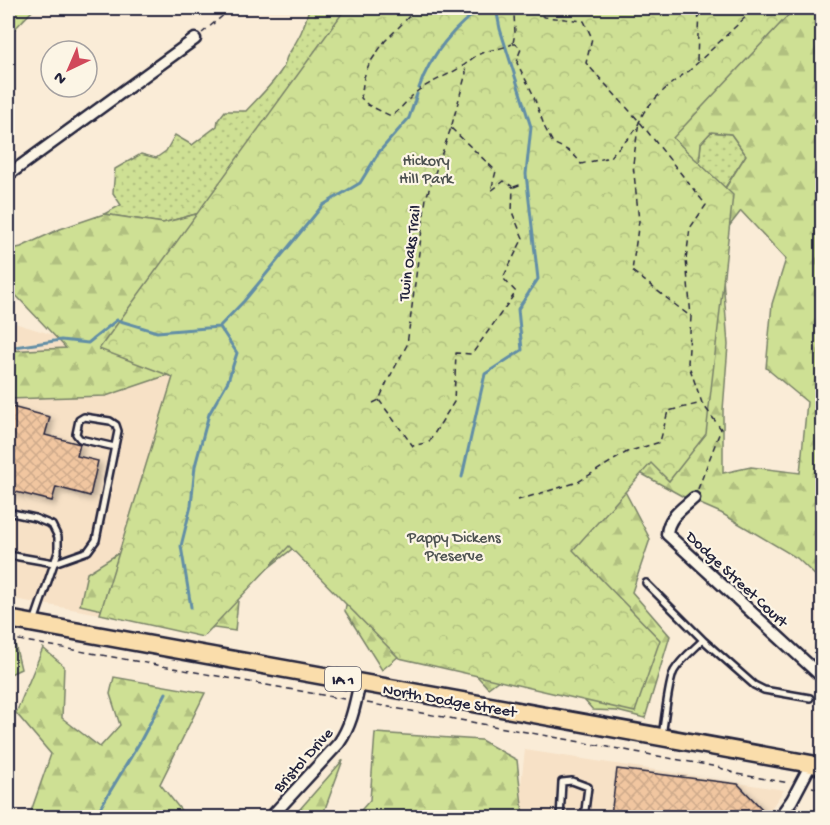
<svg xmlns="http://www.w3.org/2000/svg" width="830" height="825" viewBox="0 0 830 825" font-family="'Gochi Hand',sans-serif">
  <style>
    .built { fill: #f7e1c6 }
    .grass { fill: url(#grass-dots); stroke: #788168; stroke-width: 1.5 }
    .forest { fill: url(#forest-firs); stroke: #788168; stroke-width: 1.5; fill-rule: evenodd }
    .park { fill: url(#park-crowns); stroke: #788168; stroke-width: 1.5 }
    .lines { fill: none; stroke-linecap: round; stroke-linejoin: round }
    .stream { stroke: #628ea6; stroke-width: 3 }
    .building { fill: url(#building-cross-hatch); stroke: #22223b; stroke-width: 1.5; filter: url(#shadow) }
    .lane-casing { stroke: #22223b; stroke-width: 10 }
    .street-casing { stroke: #22223b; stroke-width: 15 }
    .primary-casing { stroke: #22223b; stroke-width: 21 }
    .path { stroke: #22223b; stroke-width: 1.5; stroke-dasharray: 6 4.5; stroke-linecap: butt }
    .lane { stroke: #fcf5e5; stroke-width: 5 }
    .street { stroke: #fcf5e5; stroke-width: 10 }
    .primary { stroke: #faddab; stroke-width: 16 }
    .labels { text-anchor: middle; stroke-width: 4.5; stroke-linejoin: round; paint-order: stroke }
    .shield { fill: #fcf5e5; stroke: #63616e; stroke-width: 1.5 }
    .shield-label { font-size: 15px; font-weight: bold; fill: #22223b }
    .park-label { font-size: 16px; fill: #4d5251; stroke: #fcf5e5 }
    .street-label { font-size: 16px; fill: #22223b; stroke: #fcf5e5 }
  </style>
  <defs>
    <pattern id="grass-dots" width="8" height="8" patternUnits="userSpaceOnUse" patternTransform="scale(1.5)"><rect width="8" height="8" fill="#cee094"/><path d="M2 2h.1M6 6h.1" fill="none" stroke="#b1c080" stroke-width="1.8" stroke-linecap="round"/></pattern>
    <pattern id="forest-firs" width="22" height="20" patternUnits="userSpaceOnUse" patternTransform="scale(1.5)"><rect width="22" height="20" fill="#cee094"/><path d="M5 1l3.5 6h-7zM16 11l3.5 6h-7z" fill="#b1c080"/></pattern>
    <pattern id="park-crowns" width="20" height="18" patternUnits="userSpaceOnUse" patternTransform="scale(1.5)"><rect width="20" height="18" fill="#cee094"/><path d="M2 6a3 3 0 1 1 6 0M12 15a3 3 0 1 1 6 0" fill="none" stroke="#b1c080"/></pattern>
    <pattern id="building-cross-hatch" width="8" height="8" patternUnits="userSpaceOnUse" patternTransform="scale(1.5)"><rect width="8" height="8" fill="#f1c6a0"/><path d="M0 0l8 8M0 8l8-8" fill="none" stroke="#ceaa8b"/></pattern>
    <filter id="shadow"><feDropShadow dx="3.5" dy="3.5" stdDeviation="3" flood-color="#0004"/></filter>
  </defs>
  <rect width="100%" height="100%" fill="#faecd7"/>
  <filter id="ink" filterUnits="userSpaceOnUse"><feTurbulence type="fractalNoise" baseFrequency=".0167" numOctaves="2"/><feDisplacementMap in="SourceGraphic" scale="12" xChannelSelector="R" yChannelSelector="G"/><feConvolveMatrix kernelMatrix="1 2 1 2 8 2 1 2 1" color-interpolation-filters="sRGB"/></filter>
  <g filter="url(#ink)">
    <path class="built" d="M8,321L99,349L173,377L100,614L8,598Z
      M525,750L784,790L765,817L517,818Z"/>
    <path class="grass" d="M309,8H419L218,208L163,223L104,214L121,205L113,193L115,169L141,154L156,158L166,151L175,135L192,145L217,126L218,120L225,111H246C259,97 273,84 283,68C286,63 285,59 288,55C299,38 305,27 309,8Z
      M711,132L731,134L746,155L721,194L698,174L701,143Z"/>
    <path class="forest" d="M8,8H35L8,36Z
      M770,8H822V582L797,558L721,513L682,496L633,469L620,482L650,539L632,592L670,636L645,718L617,711L593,710L540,650L488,688L433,628L382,670L345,611L354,559L320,527L239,591L235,631L128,616L80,605L87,573L127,548L177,372L106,396L8,399V351L66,348L8,287V250L21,247L60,229L104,214L163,223L218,208ZM711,132L731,134L746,155L721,195L698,174L701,143ZM741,211L786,259L772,304L766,368L807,402L800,473L751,467L723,473V410L728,345L720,238Z
      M8,643L15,644L21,669L8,675Z
      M43,648L64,666L62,718L100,747L120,725L110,694L114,677L205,693L160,784L184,814L179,817H29L51,754L16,713Z
      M375,733L481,740L517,760L523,814L520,818L355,817L370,800Z
      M343,760L322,817H293Z"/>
    <path class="park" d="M346,8H795L673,138L733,195L706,434L669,481L651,463L573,550L660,640L635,712L399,658L289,546L203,637L100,614L173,377L99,349Z"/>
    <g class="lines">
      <path class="stream" d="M419,88C429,58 456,22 484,8
        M8,348L61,340L88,343L117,320L157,332L219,327L244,301L323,205L360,183L379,152L409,118L417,94
        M462,477L485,374L522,350L518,309L538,279L526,174L531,127L500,29L496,8
        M191,607L181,546L191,506L195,466L209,414L228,381L237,353L220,327
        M94,818L140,742L166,693"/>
    </g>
    <path class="building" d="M8,406L50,417L45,435L80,444L77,456L98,461L90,496L56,487L52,501L8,490V464L9,457H8Z
      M617,769L738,784L762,809L753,818H633L611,815Z"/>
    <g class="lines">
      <g class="lane-casing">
        <path id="lane" d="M8,510L12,513L35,518L52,525L58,537V552L34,622
          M8,555L54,563L88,551L96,540L118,431L116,425L110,421L84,417L79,420L76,434L80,439L115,447
          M646,583L703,640
          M662,735C665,720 668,683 674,671C681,659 694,649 703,640L754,685L764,690L810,698
          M560,818L562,782L572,781L588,787L584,818
          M814,818L822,810"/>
      </g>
      <g class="street-casing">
        <path id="street" d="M8,175L195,39
          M694,498C683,508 668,517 667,534L822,677
          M270,818L339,743C352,724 355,704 360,682
          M779,818L792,800L811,764"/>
      </g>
      <g class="primary-casing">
        <path id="primary" d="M8,619L822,766"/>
      </g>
      <path class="path" d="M416,8L403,23L385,41L369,64L364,77L361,98L368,105L391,116C402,109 409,97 419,90C432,81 447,76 461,67C467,64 470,59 476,56C487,49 500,50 512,44
        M522,8L545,17L584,21L592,38L586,63L639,121L706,205L690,228L686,259L691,317
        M202,33L232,8
        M513,43L515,33L514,14L516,8
        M513,44H516L521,49L519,54L517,63L532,92L545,128L553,143C565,149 574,152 581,164L610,157C617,148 626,142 633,133C638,127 640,119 644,112C653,99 676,78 689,71L755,8
        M697,61L699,8
        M514,187L522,184
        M379,400L413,446L429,442L454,402L456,353L472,354L516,292L503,278L523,238L512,212L513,187L504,181L491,191L496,171L451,128
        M373,403L379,400L387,382L407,345L426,198L451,128L466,73L465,65
        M698,489L721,429L702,403
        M518,500L578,482L627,452L660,442L668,411L702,403L688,363L691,317L632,271L639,221L633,164L639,121
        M8,638L344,699
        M367,703L718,767L736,774L789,783
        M812,787L822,789"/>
      <use href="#lane" class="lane"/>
      <use href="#street" class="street"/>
      <use href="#primary" class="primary"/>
    </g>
  </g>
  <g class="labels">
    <rect class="shield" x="325" y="667" width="36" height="24" rx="4.5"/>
    <g class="shield-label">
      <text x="343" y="684">IA 1</text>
    </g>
    <g class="park-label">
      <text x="426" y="165">Hickory<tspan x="426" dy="18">Hill Park</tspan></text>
      <text x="454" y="542">Pappy Dickens<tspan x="454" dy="18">Preserve</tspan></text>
    </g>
    <g class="street-label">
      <text transform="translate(408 253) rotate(-83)" y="6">Twin Oaks Trail</text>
      <text transform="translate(738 578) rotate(43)" y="6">Dodge Street Court</text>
      <text transform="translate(450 699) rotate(10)" y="6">North Dodge Street</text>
      <text transform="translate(302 759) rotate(-48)" y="6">Bristol Drive</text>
    </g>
  </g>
  <rect width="830" height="825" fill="none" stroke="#fcf5e5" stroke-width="30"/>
  <rect x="15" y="15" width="800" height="795" fill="none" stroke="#22223b" stroke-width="2" filter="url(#ink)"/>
  <g transform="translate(69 69) rotate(224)"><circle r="28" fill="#fcf5e5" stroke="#a5a1a1" stroke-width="1.5"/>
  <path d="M0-4.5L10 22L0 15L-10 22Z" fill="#d1495b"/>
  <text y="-9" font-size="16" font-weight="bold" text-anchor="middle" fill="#22223b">N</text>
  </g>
</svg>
